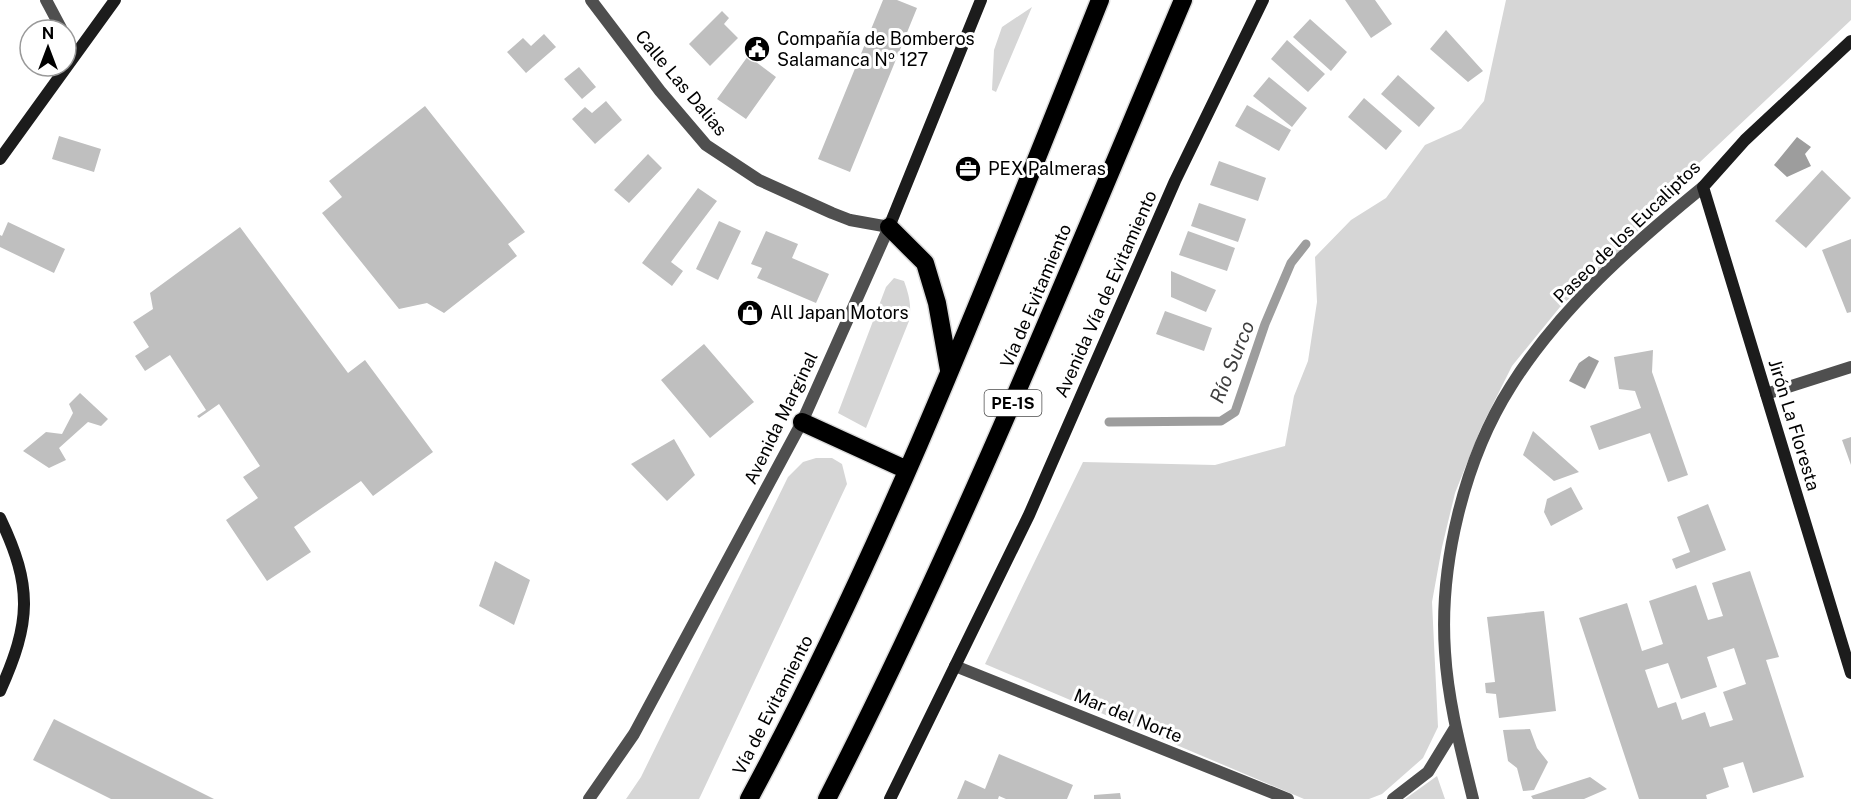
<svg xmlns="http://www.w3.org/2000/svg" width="1851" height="799" viewBox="0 0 1851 799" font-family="'Public Sans',sans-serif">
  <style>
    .green { fill: #d6d6d6 }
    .water { fill: #9d9d9d }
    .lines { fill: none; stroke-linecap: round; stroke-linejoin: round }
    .stream { stroke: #9d9d9d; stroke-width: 9 }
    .building { fill: #bfbfbf; fill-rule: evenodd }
    .highway-casing { stroke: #dbdbdb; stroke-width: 21 }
    .street { stroke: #4f4f4f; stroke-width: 12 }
    .secondary { stroke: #1c1c1c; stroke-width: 12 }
    .highway { stroke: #000; stroke-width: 18 }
    .labels { text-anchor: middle; stroke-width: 6; stroke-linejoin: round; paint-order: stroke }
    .shield { fill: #fff; stroke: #4c4c4c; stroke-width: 1.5 }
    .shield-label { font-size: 16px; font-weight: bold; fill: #000 }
    .poi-label { font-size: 18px; fill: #000; stroke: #fff; text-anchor: start }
    .street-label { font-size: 18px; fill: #000; stroke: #fff }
    .water-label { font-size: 20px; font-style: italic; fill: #3e3e3e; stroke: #fff }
  </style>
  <rect width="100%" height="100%" fill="#fff"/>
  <path class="green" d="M1506,0H1851V20L1700,162L1618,253L1560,307L1512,366L1481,428L1455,493L1442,547L1432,602L1438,727L1423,758L1382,794L1369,799H1304L985,664L1083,462L1215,465L1285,446L1294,396L1308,361L1317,302L1315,257L1351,220L1386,198L1425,145L1461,129L1484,101Z
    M1032,7L996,92L992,90L994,50L1002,27Z
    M894,278L904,281C909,295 912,306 909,321L866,428L838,413L886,287Z
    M816,458H832L842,464L847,484L701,795L699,799H626L641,777L788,477L803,462Z
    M1437,776L1445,799H1405Z"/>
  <path class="water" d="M1797,137L1811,147L1805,154L1811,166L1787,177L1774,165Z
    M1589,356L1599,361L1585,389L1569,381L1579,363Z"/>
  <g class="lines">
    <path class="stream" d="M1109,422L1221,421L1235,412L1265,324L1291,263L1306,244"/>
  </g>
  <path class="building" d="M883,0H897L917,8L850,172L818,159Z
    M1345,0H1375L1392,24L1371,38Z
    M722,11L729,18L724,24L738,38L710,66L689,44Z
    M1310,19L1347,52L1331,71L1293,37Z
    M1446,30L1483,71L1468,82L1430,49Z
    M544,34L556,47L526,73L507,52L523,38L531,46Z
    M1287,40L1325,74L1308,92L1271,59Z
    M748,56L776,77L746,119L717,99Z
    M579,67L596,87L582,99L564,79Z
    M1398,75L1435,108L1419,127L1381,94Z
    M1269,77L1307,108L1292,127L1253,96Z
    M1364,98L1402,131L1386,150L1348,117Z
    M606,101L622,120L595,144L572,119L585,107L592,113Z
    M1247,105L1291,130L1279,151L1235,126Z
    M425,106L525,232L508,244L517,256L444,313L427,303L399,309L322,213L342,197L329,181Z
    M59,136L101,149L94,172L52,159Z
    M648,154L662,168L629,203L614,190Z
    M1219,161L1266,178L1258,201L1210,185Z
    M1822,170L1851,198L1806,248L1775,221Z
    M698,188L717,201L671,262L683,271L672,286L642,263Z
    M1199,203L1246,219L1238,242L1191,226Z
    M719,221L741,231L718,280L696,269Z
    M8,222L65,249L54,273L0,247V235L2,236Z
    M240,227L348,373L365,360L433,452L373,496L361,481L294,527L311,552L267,581L226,520L258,498L243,477L260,466L219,404L199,418L197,416L206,410L170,355L145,371L135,356L149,347L133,322L153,309L150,293Z
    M766,231L798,244L792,258L829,274L816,303L757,278L762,268L751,264Z
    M1188,231L1235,248L1227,271L1179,255Z
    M1851,239V312L1847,313L1822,250Z
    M1171,271L1216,290L1206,312L1171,297Z
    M1165,311L1212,328L1204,351L1156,334Z
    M704,344L754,402L710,438L661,380Z
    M1653,350L1652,372L1688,475L1668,482L1650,433L1599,450L1590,426L1641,408L1635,391L1619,389L1614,357Z
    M80,393L108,419L101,426L88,422L59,448L66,460L49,468L23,451L46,432L62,434L73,413L69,404Z
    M1533,431L1579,472L1554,481L1523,455Z
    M1851,437V465L1842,440Z
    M674,439L695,475L667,501L631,464Z
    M1571,487L1583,509L1551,526L1544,512L1547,499Z
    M1708,504L1726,550L1676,569L1672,559L1690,552L1677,517Z
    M495,561L530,580L514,625L479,606Z
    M1750,571L1779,657L1766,660L1804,777L1753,793L1743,762L1723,768L1729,787L1706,795L1707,799H1639L1579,618L1627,603L1642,651L1663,644L1649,601L1696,585L1708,620L1723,616L1712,583ZM1734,648L1746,684L1723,692L1733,720L1710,727L1705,712L1682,720L1676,702L1658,708L1645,670L1668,663L1681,699L1717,687L1707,657Z
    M1544,611L1556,711L1499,718L1496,694L1486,693L1485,683L1495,682L1487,617Z
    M54,719L214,799H111L33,760Z
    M1530,729L1537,748L1548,762L1534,790L1523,791L1517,768L1508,761L1503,730Z
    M999,754L1073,785L1067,799H1006L999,796L998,799H957L965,780L985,789Z
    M1590,777L1607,789L1584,799H1533L1531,796Z
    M1120,793L1121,799H1094V795Z"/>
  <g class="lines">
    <g class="highway-casing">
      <path id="highway" d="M889,227L925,263L937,303L949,370
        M802,422L907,470
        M749,799C887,543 992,270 1100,0
        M827,799C960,539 1069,269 1183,0"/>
    </g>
    <path class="street" d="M46,0L62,30
      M66,37L75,54
      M1766,394L1851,367
      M955,666L1288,799
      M589,799L634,734L802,422L889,227L850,220L832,213L759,180L706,145L660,91L591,0
      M1393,799L1428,772L1455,728
      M1473,799C1461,750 1448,702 1445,652C1439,565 1464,460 1511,386C1560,308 1632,245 1703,187"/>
    <path class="secondary" d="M1851,41L1745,140L1703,187L1851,673
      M0,159L115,0
      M889,227L981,0
      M0,518C33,587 31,622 0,691
      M890,799L1029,515L1175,181L1263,0"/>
    <use href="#highway" class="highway"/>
  </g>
  <defs>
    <g id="civic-disc" transform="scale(1.35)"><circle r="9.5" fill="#000" stroke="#fff"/><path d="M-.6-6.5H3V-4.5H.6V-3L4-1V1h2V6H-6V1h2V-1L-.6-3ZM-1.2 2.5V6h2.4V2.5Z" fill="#fff"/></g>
    <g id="office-disc" transform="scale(1.35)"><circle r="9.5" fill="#000" stroke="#fff"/><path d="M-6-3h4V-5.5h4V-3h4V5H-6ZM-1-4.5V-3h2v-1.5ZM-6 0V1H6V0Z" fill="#fff"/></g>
    <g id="shop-disc" transform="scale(1.35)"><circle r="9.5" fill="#000" stroke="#fff"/><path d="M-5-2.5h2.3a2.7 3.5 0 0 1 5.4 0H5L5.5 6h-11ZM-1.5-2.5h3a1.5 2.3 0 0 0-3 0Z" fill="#fff"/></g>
  </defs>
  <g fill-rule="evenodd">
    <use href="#civic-disc" x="757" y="49"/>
    <use href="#office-disc" x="968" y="169"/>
    <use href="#shop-disc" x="750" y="313"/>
  </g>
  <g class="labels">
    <rect class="shield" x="984.5" y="390" width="57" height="26" rx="4.5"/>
    <g class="shield-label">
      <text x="1013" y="409">PE-1S</text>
    </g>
    <g class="poi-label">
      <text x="777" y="45">Compañía de Bomberos<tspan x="777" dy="21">Salamanca Nº 127</tspan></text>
      <text x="988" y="175">PEX Palmeras</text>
      <text x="770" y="319">All Japan Motors</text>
    </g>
    <g class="street-label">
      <text transform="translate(681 83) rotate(50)" y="6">Calle Las Dalias</text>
      <text transform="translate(1627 232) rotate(-44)" y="6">Paseo de los Eucaliptos</text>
      <text transform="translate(1106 294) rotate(-66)" y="6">Avenida Vía de Evitamiento</text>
      <text transform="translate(1036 296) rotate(-67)" y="6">Vía de Evitamiento</text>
      <text transform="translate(781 418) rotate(-64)" y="6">Avenida Marginal</text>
      <text transform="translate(1794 425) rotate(73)" y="6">Jirón La Floresta</text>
      <text transform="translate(773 705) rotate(-63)" y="6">Vía de Evitamiento</text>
      <text transform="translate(1128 716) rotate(22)" y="6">Mar del Norte</text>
    </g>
    <g class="water-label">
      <text transform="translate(1232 362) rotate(-68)" y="7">Río Surco</text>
    </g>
  </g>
  <g transform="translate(48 48)"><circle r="28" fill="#ffffff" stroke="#999999" stroke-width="1.5"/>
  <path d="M0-4.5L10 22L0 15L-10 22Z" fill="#000000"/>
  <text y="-9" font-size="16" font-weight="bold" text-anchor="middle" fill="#000000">N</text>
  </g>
</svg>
